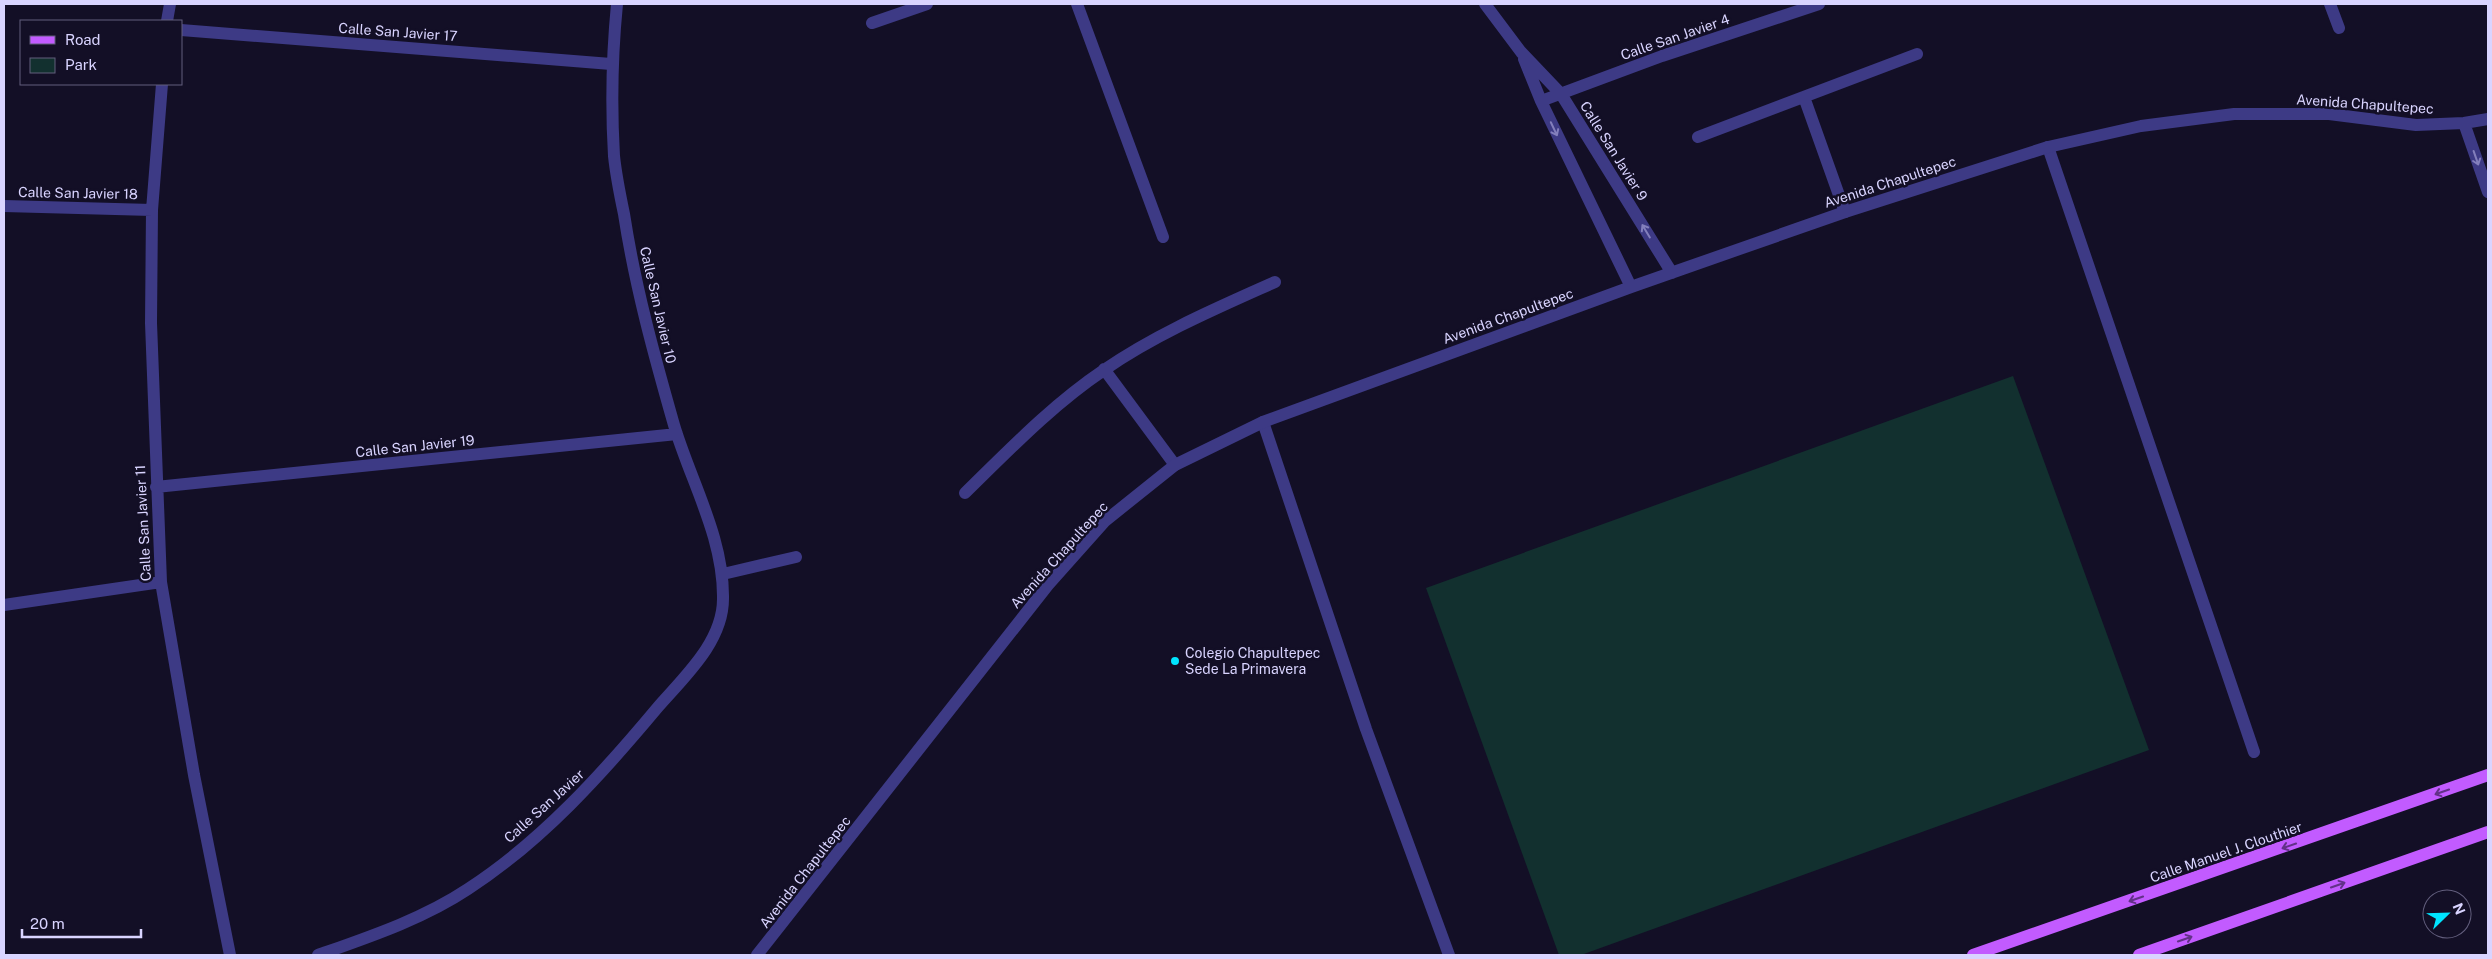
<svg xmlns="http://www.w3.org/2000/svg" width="2492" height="959" viewBox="0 0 2492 959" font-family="'Public Sans',sans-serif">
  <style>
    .green { fill: #12302f }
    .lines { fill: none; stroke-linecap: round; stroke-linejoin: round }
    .lane { stroke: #3d3a85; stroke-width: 12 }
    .street { stroke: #3d3a85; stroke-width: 12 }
    .primary { stroke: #c25bff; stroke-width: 12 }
    .oneway { stroke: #837fbc }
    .oneway2 { stroke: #623188 }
    .poi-dot { fill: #00e5ff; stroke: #130f26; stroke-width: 2 }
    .labels { text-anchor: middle; stroke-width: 5; stroke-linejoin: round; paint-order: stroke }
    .street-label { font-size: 14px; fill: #d9d4ff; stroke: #130f26 }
    .poi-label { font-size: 14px; fill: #d9d4ff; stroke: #130f26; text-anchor: start }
  </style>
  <rect width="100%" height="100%" fill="#130f26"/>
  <path class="green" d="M2013,376L2149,750L1581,955H1559L1426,588Z"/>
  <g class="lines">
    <path class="lane" d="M1077,4L1163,237
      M872,23L927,4
      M1804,97L1845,212
      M1698,137L1917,54
      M2048,147L2254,752
      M1104,369L1175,465
      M1263,422L1366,729L1449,955
      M965,493C1009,450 1052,405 1104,370C1156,334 1217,308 1275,282"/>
    <path class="street" d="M1485,4L1521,52L1561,94L1672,273
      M2330,4L2339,28
      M167,21L170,4
      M181,30L611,64
      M1524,59L1541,101L1631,287
      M162,84L152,210L151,323L161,582L194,775L230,955
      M1541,101L1662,56L1819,4
      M2464,123L2488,192
      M4,206L152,210
      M156,487L677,434
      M723,574L796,557
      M4,605L161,582
      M318,955C369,937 423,919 468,889C542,841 602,774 658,707C684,677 723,642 723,599C724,538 691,482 674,425C654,355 635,286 624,214C620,195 616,175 614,156C611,105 612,55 617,4
      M757,955L1048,585L1105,521L1175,465L1263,422L1631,287L1845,212L2048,147L2141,126L2234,114H2329L2416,125L2464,123L2488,119"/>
    <path class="primary" d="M1973,955L2488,775
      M2139,955L2488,832"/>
  </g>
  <defs><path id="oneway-shaft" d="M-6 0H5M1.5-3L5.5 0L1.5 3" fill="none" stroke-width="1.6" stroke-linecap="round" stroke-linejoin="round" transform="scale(1.25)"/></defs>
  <g class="oneway">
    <use href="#oneway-shaft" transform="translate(1554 129) rotate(65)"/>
    <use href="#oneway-shaft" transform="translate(2476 158) rotate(71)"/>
    <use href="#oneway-shaft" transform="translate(1646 231) rotate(-121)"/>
  </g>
  <g class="oneway2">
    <use href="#oneway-shaft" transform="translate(2442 792) rotate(161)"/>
    <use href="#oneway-shaft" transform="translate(2289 846) rotate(161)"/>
    <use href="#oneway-shaft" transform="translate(2338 885) rotate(-19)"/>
    <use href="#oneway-shaft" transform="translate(2136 899) rotate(161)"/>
    <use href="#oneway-shaft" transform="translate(2185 939) rotate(-19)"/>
  </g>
  <circle class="poi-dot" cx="1175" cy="661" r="5"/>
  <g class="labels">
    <g class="street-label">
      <text transform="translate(398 32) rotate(4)" y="5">Calle San Javier 17</text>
      <text transform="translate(1675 37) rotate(-19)" y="5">Calle San Javier 4</text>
      <text transform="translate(2365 104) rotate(4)" y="5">Avenida Chapultepec</text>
      <text transform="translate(1614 151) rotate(58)" y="5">Calle San Javier 9</text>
      <text transform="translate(1890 182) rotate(-18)" y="5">Avenida Chapultepec</text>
      <text transform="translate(78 193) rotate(1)" y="5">Calle San Javier 18</text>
      <text transform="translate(658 305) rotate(77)" y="5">Calle San Javier 10</text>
      <text transform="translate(1508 316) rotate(-20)" y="5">Avenida Chapultepec</text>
      <text transform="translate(415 446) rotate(-6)" y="5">Calle San Javier 19</text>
      <text transform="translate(143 523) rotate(-93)" y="5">Calle San Javier 11</text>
      <text transform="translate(1059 555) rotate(-48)" y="5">Avenida Chapultepec</text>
      <text transform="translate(544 806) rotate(-42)" y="5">Calle San Javier</text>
      <text transform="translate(2226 852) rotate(-19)" y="5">Calle Manuel J. Clouthier</text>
      <text transform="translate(805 872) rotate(-52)" y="5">Avenida Chapultepec</text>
    </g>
    <g class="poi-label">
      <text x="1185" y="658">Colegio Chapultepec<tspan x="1185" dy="16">Sede La Primavera</tspan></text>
    </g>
  </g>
  <rect width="2492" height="959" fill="none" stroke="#d9d4ff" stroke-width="10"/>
  <rect x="20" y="20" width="162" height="65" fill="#130f26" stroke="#625e7d"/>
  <rect x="30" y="36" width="25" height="8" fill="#c25bff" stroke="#625e7d"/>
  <text x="65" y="45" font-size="15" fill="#d9d4ff">Road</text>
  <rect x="30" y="58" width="25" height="15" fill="#12302f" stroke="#625e7d"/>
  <text x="65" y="70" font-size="15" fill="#d9d4ff">Park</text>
  <g transform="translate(2447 914) rotate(67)"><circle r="24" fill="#130f26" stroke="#625e7d"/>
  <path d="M0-4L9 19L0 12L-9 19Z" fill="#00e5ff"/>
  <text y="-8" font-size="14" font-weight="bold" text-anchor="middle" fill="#d9d4ff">N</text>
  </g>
  <path d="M22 929v8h119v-8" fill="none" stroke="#d9d4ff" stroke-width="2.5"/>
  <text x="30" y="929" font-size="15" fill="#d9d4ff" stroke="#130f26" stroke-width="4" paint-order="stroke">20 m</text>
</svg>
